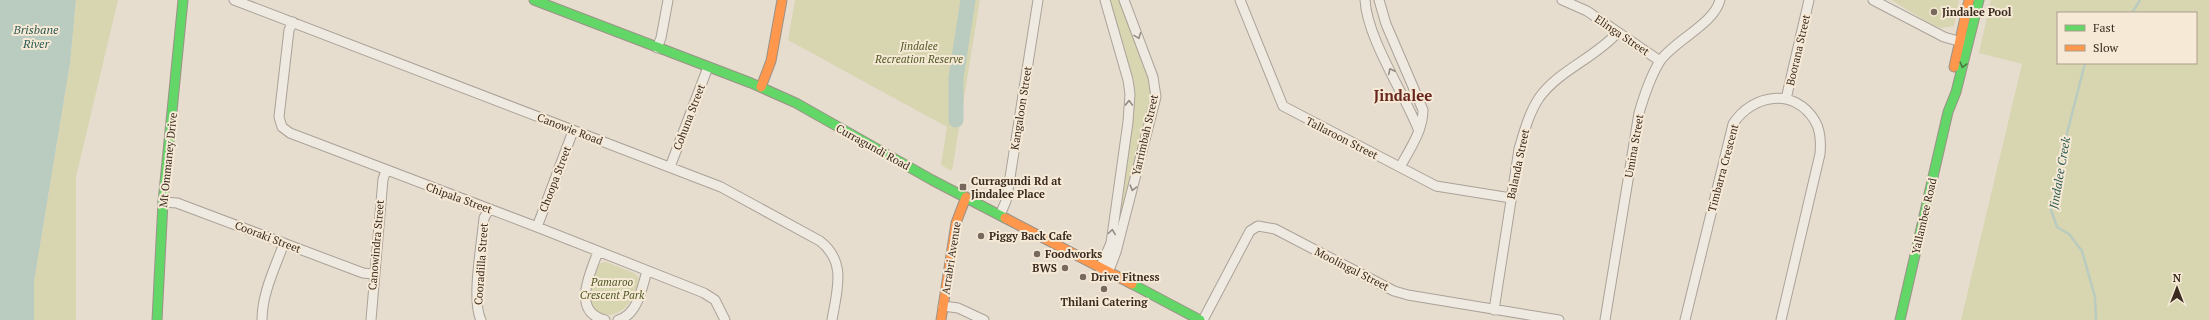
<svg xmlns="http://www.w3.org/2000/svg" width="2209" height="320" viewBox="0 0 2209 320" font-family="'PT Serif',serif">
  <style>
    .green { fill: #d8d5b1; fill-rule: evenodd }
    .water { fill: #bacbbf }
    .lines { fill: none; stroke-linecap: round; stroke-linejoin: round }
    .stream { stroke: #bacbbf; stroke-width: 2.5 }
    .river { stroke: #bacbbf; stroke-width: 15 }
    .street-casing { stroke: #aba298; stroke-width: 11 }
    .fast-casing { stroke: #9b9288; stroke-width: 11 }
    .slow-casing { stroke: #9b9288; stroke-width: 11 }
    .street { stroke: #eee9e1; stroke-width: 9 }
    .fast { stroke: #63d668; stroke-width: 9 }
    .slow { stroke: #ff974d; stroke-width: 9 }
    .oneway { stroke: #948a80 }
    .oneway2 { stroke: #4d7740 }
    .poi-dot { fill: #77695d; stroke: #f6ead6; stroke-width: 1.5 }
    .labels { text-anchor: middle; stroke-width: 4; stroke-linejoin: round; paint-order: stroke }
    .poi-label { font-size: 11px; font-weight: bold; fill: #3b2a1f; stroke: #f6ead6; text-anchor: start }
    .street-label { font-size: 11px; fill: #3b2a1f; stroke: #f6ead6 }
    .park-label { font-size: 11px; font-style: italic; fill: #505825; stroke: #f6ead6 }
    .water-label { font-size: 12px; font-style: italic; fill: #2e5b54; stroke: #f6ead6 }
    .district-label { font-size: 15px; font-weight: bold; fill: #69261e; stroke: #f6ead6 }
  </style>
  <rect width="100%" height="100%" fill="#e6ddcf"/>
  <path class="green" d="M76,0H118L76,177V320H34V282L70,63Z
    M795,0H980L952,171L941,165L947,127L788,40Z
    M1109,0H1119L1150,78L1153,96L1120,218L1134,113L1135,91Z
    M1891,0H1959L1954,26L1941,28L1931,24Z
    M1991,0H2209V320H1961L2022,64L1979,53ZM2058,13H2196V63H2058Z
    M606,262L634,273L639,278C638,297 622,320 600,314C598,313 594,311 592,309C583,297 593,276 598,264Z"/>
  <path class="water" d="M0,0H76L70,63L34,282V320H0Z"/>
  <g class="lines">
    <path class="stream" d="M2132,13L2140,0
      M2085,63L2060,161L2051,210L2057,227L2069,234L2082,251L2095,297L2096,320"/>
    <path class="river" d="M956,120V78L968,0"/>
    <g class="street-casing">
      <path id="street" d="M234,0L721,187L820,241C847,262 837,290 832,320
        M1240,0L1283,106L1436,186L1511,198
        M1365,0C1367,38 1404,93 1419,131
        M1379,0L1386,24L1423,110C1423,130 1410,149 1400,167
        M1562,0L1587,11L1660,61
        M1873,0L1944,37L1965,43
        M293,22L289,30L279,117L282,127L290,133L537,227L704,293L715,300L725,320
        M657,48L661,38L668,0
        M1786,99L1809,0
        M670,167L708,67
        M163,202L177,203L363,273L373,274
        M1000,215L1006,201L1008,190L1038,0
        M537,227L573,131
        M598,252C590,273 571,312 605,320
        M1100,268L1111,243L1128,122L1130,94L1128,80L1105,0
        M1108,273L1116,252L1156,97L1153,77L1124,0
        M943,306L958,308L984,320
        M1494,310L1519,149C1524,132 1529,113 1539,98C1559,70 1595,58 1617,33
        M262,320C262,293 275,268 284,243
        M371,320L383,179L386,171
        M481,320C471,301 482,242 484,218L489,209
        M618,320C638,315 642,287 647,271
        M1203,320L1250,231L1258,226L1275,229L1394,291L1408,295L1559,320
        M1605,320L1639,113C1644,96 1650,77 1660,61C1675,40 1714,24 1720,0
        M1685,320L1733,124C1752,94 1795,87 1815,121C1821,131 1821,143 1820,154L1781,320"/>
    </g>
    <g class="fast-casing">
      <path id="fast" d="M534,0L751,83L796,103L932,180L1005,218
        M1132,284L1200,320
        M157,320L163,202L183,0
        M1900,320L1948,112L1956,92L1979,0"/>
    </g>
    <g class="slow-casing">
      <path id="slow" d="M1954,67L1969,0
        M761,87L771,61L782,0
        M1005,218L1132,284
        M941,320L956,223L966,197"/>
    </g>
    <use href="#street" class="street"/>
    <use href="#fast" class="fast"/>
    <use href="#slow" class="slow"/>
  </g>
  <defs><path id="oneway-chevron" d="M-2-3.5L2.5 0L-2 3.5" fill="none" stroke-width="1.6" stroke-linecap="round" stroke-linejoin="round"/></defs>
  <g class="oneway">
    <use href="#oneway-chevron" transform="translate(1138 36) rotate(69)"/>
    <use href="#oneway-chevron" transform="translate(1391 71) rotate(-116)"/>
    <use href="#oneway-chevron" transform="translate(1129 103) rotate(-88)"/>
    <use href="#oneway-chevron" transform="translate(1133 188) rotate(105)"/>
    <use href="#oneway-chevron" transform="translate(1112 232) rotate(-82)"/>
  </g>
  <use class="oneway2" href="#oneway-chevron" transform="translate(1963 65) rotate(105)"/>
  <g class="poi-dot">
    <circle cx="1934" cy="12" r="4"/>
    <rect x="959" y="183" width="8" height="8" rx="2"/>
    <circle cx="981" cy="236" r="4"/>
    <circle cx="1037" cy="254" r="4"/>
    <circle cx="1065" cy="268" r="4"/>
    <circle cx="1083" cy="277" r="4"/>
    <circle cx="1104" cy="289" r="4"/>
  </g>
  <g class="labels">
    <g class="poi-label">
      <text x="1942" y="16">Jindalee Pool</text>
      <text x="971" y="185">Curragundi Rd at<tspan x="971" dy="13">Jindalee Place</tspan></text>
      <text x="989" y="240">Piggy Back Cafe</text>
      <text x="1045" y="258">Foodworks</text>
      <text x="1057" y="272" text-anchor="end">BWS</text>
      <text x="1091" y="281">Drive Fitness</text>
      <text x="1104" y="306" text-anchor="middle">Thilani Catering</text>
    </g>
    <g class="street-label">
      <text transform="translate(1622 35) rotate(34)" y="4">Elinga Street</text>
      <text transform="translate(1798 50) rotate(-77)" y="4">Boorana Street</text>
      <text transform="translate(1021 108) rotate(-81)" y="4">Kangaloon Street</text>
      <text transform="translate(689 117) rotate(-69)" y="4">Cohuna Street</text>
      <text transform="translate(570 129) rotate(21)" y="4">Canowie Road</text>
      <text transform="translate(1145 135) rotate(-77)" y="4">Yarrimbah Street</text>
      <text transform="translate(1342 138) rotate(27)" y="4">Tallaroon Street</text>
      <text transform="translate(1634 146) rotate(-80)" y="4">Umina Street</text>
      <text transform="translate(873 147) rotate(29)" y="4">Curragundi Road</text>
      <text transform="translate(168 160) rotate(-84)" y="4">Mt Ommaney Drive</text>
      <text transform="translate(1518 164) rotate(-78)" y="4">Balanda Street</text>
      <text transform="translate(1723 168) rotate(-75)" y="4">Timbarra Crescent</text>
      <text transform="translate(555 179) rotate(-69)" y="4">Choopa Street</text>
      <text transform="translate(459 198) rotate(20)" y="4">Chipala Street</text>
      <text transform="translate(1924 216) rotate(-77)" y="4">Yallambee Road</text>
      <text transform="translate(268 237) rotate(21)" y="4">Cooraki Street</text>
      <text transform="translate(376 245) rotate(-85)" y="4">Canowindra Street</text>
      <text transform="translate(951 258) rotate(-81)" y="4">Arrabri Avenue</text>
      <text transform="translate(481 264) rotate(-86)" y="4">Cooradilla Street</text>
      <text transform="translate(1352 269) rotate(27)" y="4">Moolingal Street</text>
    </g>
    <g class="park-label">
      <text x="919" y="50">Jindalee<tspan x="919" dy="13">Recreation Reserve</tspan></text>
      <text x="612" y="286">Pamaroo<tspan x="612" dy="13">Crescent Park</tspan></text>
    </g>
    <g class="water-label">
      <text x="36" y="34">Brisbane<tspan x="36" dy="14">River</tspan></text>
      <text transform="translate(2060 173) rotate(-80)" y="4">Jindalee Creek</text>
    </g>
    <g class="district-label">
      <text x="1403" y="101">Jindalee</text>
    </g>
  </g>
  <rect x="2057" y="12" width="140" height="52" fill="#f6ead6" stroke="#ab9d8d"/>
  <rect x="2065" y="25" width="20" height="6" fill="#63d668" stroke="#ab9d8d"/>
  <text x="2093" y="32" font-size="12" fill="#3b2a1f">Fast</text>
  <rect x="2065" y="45" width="20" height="6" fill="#ff974d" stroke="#ab9d8d"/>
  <text x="2093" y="52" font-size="12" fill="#3b2a1f">Slow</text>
  <g transform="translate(2177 288)" stroke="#f6ead6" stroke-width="3" paint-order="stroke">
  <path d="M0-3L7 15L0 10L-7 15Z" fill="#3b2a1f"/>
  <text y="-6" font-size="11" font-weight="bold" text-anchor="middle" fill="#3b2a1f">N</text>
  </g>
</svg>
